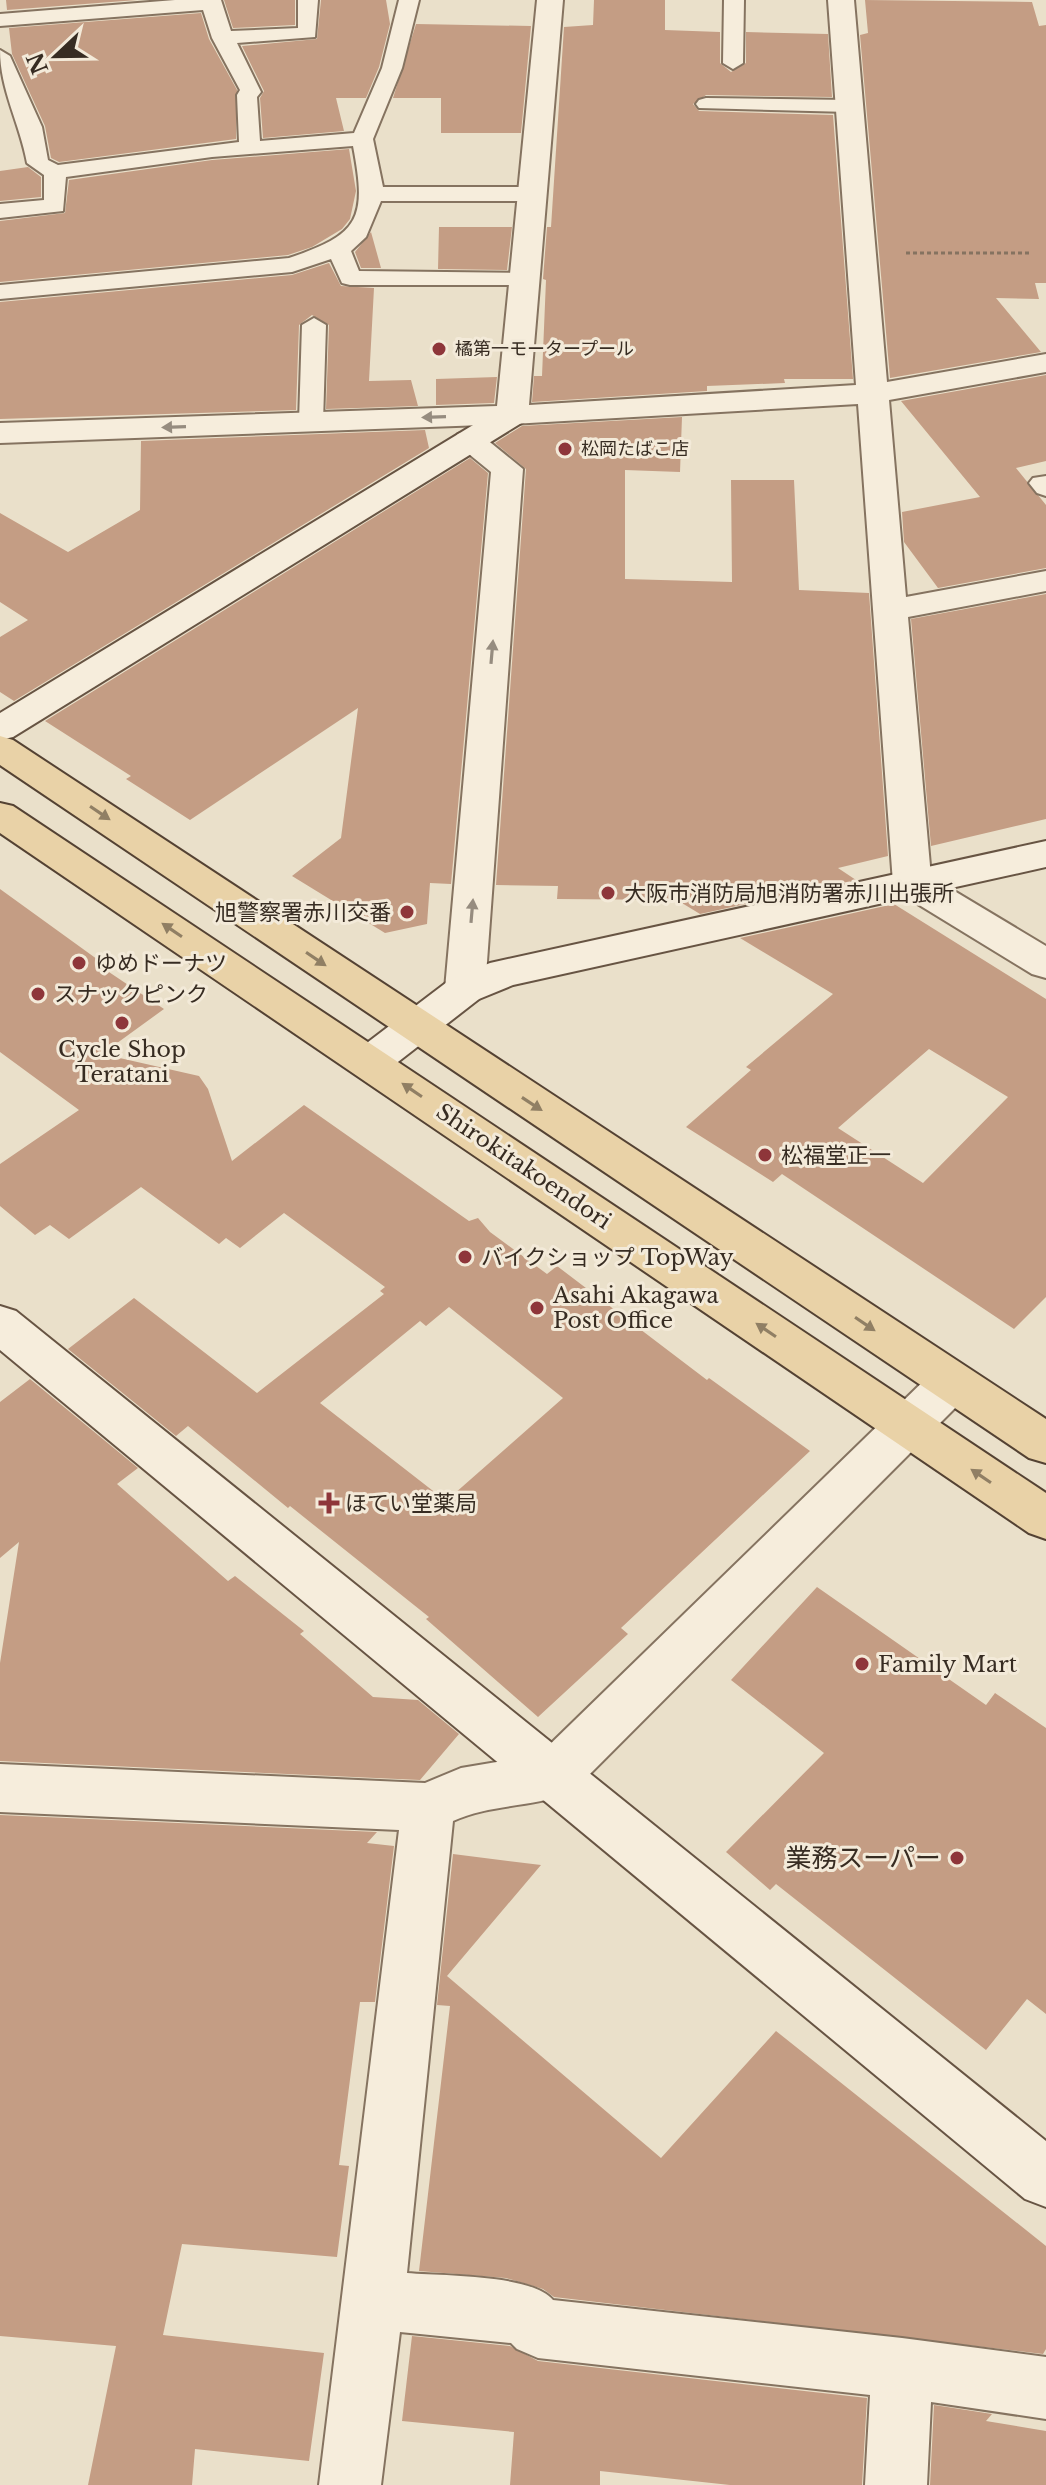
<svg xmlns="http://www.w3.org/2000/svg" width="1046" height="2485" viewBox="0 0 1046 2485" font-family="'Libre Baskerville','Noto Sans JP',serif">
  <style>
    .building { fill: #c49d84; fill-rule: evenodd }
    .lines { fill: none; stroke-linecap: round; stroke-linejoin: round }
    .lane-casing { stroke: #857360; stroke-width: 4 }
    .street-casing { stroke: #857360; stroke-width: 4 }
    .secondary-casing { stroke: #675443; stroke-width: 4 }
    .primary-casing { stroke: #544233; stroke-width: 4 }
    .path { stroke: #857360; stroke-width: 3; stroke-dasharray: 4 3; stroke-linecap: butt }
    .lane { fill: #f6eddc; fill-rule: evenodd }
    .street { fill: #f6eddc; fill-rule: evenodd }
    .secondary { fill: #f6eddc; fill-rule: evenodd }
    .primary { fill: #e9d2a7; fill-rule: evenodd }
    .oneway { fill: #968c7f }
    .oneway2 { fill: #907f64 }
    .poi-dot { fill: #8e363a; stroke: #f3ead9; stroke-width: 3 }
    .labels { text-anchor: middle; stroke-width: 6; stroke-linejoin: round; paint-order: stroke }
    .far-poi-label { font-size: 18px; fill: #372c22; stroke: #f3ead9; text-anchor: start }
    .poi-label { font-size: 22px; fill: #372c22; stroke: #f3ead9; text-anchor: start }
    .street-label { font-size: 22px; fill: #372c22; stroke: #f3ead9 }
    .near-poi-label { font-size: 26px; fill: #372c22; stroke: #f3ead9; text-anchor: end }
  </style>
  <rect width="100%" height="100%" fill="#eae0ca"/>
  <path class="building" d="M6,0H137L7,10Z
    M224,0H295V25L233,28Z
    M321,0H386L390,24L379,67L366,98H336L344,131L263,138L260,98L264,91L242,46L317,39Z
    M594,0H665V30L720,32V63L731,72L746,63V32L828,34L832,97L706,95L693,104L699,111L833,115L853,379H784L785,383L707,386V391L532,402L534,376H542L546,280L543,279L547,227H551L564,27L593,25Z
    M865,0L1032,2L1039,26L1046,25V283H1035L1039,299L996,298L1041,352L890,378L860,35L868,33Z
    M201,13L209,39L237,90L236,139L59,162L51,158L45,126L12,54L9,28Z
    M416,24L531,26L521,133H441V98H393Z
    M349,149L356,191L350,219L342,229L312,247L288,255L0,282V221L65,213L69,180L212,160Z
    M28,167L41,177V197L0,201V171Z
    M439,227H512L507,270L438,269Z
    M371,232L381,268H361L355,252Z
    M329,263L341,286L374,288L369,381L411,380L418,406L326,409L329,325L312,315L299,325L296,410L0,419V302L292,275Z
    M1046,375V461L1016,468L1046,505V568L938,588L904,542L902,512L980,497L901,401Z
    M497,377L494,403L436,405V379Z
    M682,417L680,472L625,470V579L732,582L731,480H794L799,590L869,593L888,856L838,868L856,880L700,914L677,900L557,899L558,886L496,885L526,469L495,443L522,426Z
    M425,430L429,448L14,701L0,692V637L28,620L0,602V513L68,552L140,510L141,441Z
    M470,458L488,473L451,884L430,883L427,924L385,933L292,876L341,838L358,708L190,820L126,779L131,776L45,721Z
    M1046,594V819L931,846L911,619Z
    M0,889L101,962L97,964L164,1009L102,1054L199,1076L208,1089L232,1161L304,1105L469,1221L478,1218L490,1232L547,1274L557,1266L707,1380L709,1378L810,1451L621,1628L628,1634L538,1717L426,1619L429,1617L290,1506L288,1508L188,1426L176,1436L68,1349L134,1298L257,1393L384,1294L380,1291L385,1287L284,1213L240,1248L226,1238L219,1244L141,1187L69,1239L50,1225L35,1235L0,1206V1164L79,1110L0,1052ZM449,1307L563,1398L446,1501L320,1403L420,1321L426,1326Z
    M894,904L1046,999V1297L1014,1329L782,1174L773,1182L686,1127L751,1070L746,1067L833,994L740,938ZM929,1049L1008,1097L923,1183L838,1128Z
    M30,1379L138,1468L117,1484L228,1581L235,1576L304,1631L300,1634L373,1697L418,1700L459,1734L420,1780L0,1761V1663L19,1542L0,1558V1402Z
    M817,1587L986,1705L995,1693L1046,1728V2014L1027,1999L986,2050L776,1884L770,1890L726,1852L824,1753L731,1680Z
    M0,1815L377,1832L367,1843L394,1846L375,2002H360L339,2165L349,2166L337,2257L182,2244L163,2335L324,2353L309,2461L195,2449L192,2485H88L116,2346L0,2336Z
    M453,1854L541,1865L447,1976L661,2158L776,2031L1046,2246V2349L1043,2354L554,2297L543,2289L506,2278L419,2271L450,2006L437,2005Z
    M412,2336L510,2346L538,2361L867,2398L862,2485H730L600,2471V2485H510L514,2432L402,2421Z
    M934,2405L992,2414L986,2421L1046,2431V2485H930Z"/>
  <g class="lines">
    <g class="lane-casing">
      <path id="lane" d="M175,0H221L231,31L298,28V0H318L315,37L237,43L261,92L257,97L260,141L354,133L382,68L399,0H419L402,68L373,139L383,187H532L543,194L532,201H381L366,237L351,251L359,271L522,273L530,275L533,280L530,285H350L342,283L331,259L292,272L0,299V285L289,258C360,234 367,219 353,146L212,157L66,177L63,211L0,218V204L44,200V175L27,163C20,124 0,90 0,50L10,56L42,127L48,160L58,165L239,142L237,95L240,90L212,38L203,10L0,26V14Z
        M724,0H744L743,63L733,69L723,63Z
        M706,98L849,100L859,106L849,112L699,108L696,104L699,100Z
        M314,318L326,325L323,422L311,429L299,422L302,325Z
        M1046,476V496L1037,493L1029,483L1033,478Z"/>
    </g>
    <g class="street-casing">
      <path id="street" d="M537,0H563L529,405L856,385L828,0H854L887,382L1046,354V372L889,400L906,597L1046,571V591L908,617L931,877L1046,946V978L1032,974L898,892L893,883L858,404L512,424L0,443V423L497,406Z
        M469,431L480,434L523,469L485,989L479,999L465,1003L451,999L445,989L491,472L453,441L458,434Z
        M952,1364L968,1369L975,1382L968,1395L571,1793C533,1807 490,1804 453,1821L407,2273C441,2276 531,2274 553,2300L902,2338L1046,2357V2419L931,2402L927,2485H865L870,2395L538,2358L517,2349L511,2343L400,2332L381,2485H319L399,1830L0,1812V1764L425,1783L461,1768L539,1755L936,1369Z"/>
    </g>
    <g class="secondary-casing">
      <path id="secondary" d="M512,406L523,408L528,415L523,422L13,737L0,740V713L501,408Z
        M1046,841V867L513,985L479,999L385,1072L370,1077L355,1072L349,1062L355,1052L451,979L490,963Z
        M0,1306L16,1311L1046,2141V2207L1025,2199L0,1350Z"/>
    </g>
    <g class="primary-casing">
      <path id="primary" d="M0,736L13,740L1046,1419V1463L1029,1458L0,765Z
        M0,803L13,806L1046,1493V1539L1029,1533L0,833Z"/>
    </g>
    <path class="path" d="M906,253H1029"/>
    <use href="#lane" class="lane"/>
    <use href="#street" class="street"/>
    <use href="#secondary" class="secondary"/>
    <use href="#primary" class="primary"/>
  </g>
  <defs><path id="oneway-solid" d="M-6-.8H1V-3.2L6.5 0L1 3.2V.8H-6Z" transform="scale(2)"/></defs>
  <g class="oneway">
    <use href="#oneway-solid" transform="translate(434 417) rotate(178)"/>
    <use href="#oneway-solid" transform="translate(174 427) rotate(178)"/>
    <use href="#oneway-solid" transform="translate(492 652) rotate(-85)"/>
    <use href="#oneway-solid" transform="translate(472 911) rotate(-85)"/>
  </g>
  <g class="oneway2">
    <use href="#oneway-solid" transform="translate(100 813) rotate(34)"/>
    <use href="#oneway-solid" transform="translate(172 930) rotate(-146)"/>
    <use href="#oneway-solid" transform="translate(316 959) rotate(34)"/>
    <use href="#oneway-solid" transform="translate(412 1090) rotate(-146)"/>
    <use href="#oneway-solid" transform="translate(532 1104) rotate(33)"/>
    <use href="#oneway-solid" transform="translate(865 1324) rotate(34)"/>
    <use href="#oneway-solid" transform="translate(766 1330) rotate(-146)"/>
    <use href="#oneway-solid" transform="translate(981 1476) rotate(-146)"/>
  </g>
  <g class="poi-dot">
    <circle cx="439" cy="349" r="8"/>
    <circle cx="565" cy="449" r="8"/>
    <circle cx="608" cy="893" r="8"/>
    <circle cx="407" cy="912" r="8"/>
    <circle cx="79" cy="963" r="8"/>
    <circle cx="38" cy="994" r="8"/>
    <circle cx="122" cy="1023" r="8"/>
    <circle cx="765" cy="1155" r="8"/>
    <circle cx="465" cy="1257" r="8"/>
    <circle cx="537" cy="1308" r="8"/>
    <path d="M325 1491h8v8h8v8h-8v8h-8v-8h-8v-8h8z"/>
    <circle cx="862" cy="1664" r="8"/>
    <circle cx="957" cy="1858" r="8"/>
  </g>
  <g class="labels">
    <g class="far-poi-label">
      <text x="455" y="355">橘第一モータープール</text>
      <text x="581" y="455">松岡たばこ店</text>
    </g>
    <g class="poi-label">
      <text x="624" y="901">大阪市消防局旭消防署赤川出張所</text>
      <text x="391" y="920" text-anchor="end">旭警察署赤川交番</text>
      <text x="95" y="971">ゆめドーナツ</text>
      <text x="54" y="1002">スナックピンク</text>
      <text x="122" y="1057" text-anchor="middle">Cycle Shop<tspan x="122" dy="25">Teratani</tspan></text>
      <text x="781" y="1163">松福堂正一</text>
      <text x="481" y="1265">バイクショップ TopWay</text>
      <text x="553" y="1303">Asahi Akagawa<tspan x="553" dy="25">Post Office</tspan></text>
      <text x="345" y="1511">ほてい堂薬局</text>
      <text x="878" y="1672">Family Mart</text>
    </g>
    <g class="street-label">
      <text transform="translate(524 1166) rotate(34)" y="8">Shirokitakoendori</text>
    </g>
    <g class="near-poi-label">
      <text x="941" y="1867">業務スーパー</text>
    </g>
  </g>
  <g transform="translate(56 56) rotate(248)" stroke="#f3ead9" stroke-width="6" paint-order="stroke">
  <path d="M0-6L14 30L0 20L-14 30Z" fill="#372c22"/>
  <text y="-12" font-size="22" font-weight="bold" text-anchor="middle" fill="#372c22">N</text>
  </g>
</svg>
